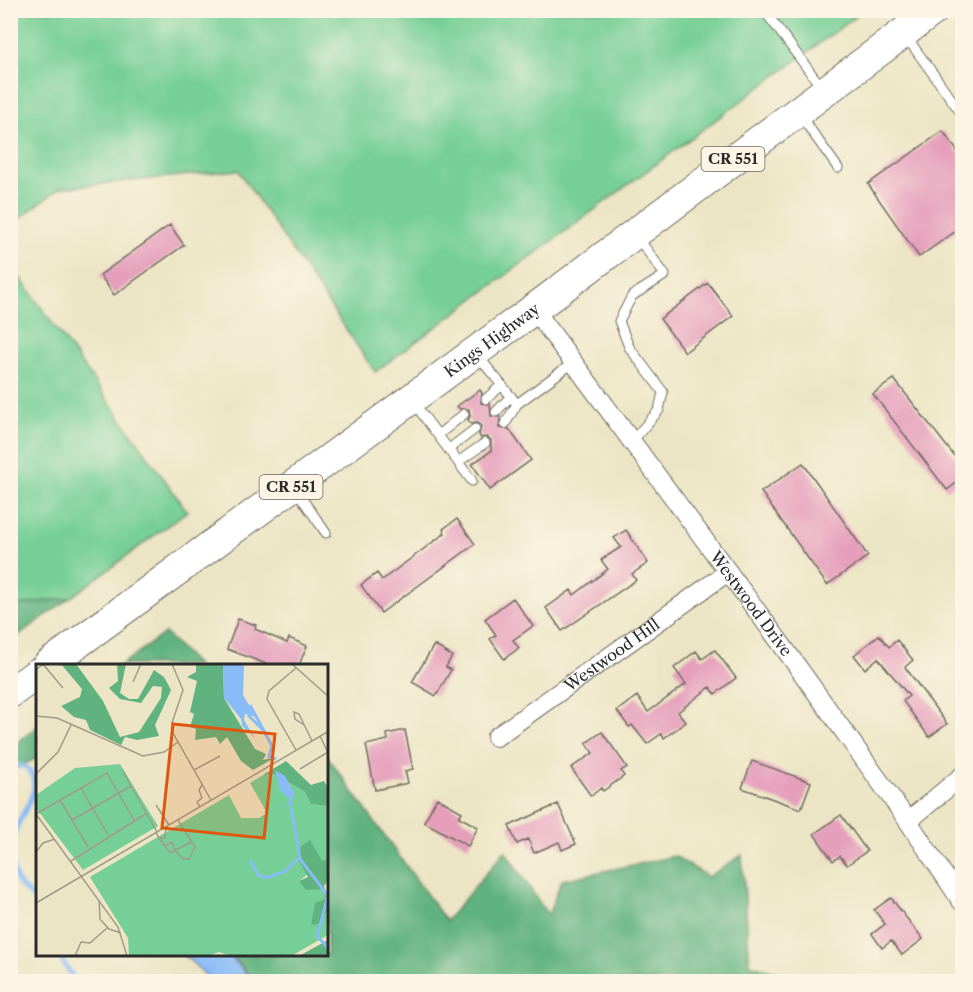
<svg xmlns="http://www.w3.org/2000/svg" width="973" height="992" viewBox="0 0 973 992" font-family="'Libre Caslon Text',serif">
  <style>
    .green { fill: #76cf96; stroke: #507d60; stroke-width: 1.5 }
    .forest { fill: #60b27f; stroke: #466e55; stroke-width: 1.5 }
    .water { fill: #89bbf6; stroke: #5a7390; stroke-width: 1.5 }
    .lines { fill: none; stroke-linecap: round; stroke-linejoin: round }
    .stream { stroke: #89bbf6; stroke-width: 5 }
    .building { fill: #e59fbb }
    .lane-casing { stroke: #6f6c61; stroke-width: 11 }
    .street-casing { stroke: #6f6c61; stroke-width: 20 }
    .primary-casing { stroke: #6f6c61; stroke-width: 32 }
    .lane { stroke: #fff; stroke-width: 9 }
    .street { stroke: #fff; stroke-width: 18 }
    .primary { stroke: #fff; stroke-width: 30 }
    .labels { text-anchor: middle; stroke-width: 6; stroke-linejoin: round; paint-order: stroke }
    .shield { fill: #fcf5e5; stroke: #6a6863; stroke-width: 1.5 }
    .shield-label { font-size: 15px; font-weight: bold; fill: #2b2b2b }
    .street-label { font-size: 16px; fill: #2b2b2b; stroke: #fcf5e5 }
    .inset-river { fill: none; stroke: #89bbf6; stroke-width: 3 }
    .inset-road { fill: none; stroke: #9f9b87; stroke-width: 1.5 }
    .view { fill: #df570e; fill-opacity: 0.15; stroke: #df570e; stroke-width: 3 }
    .inset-edge { fill: none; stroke: #2b2b2b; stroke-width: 3 }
  </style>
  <rect width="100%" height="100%" fill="#fcf5e5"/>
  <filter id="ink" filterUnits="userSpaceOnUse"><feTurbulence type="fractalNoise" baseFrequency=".0167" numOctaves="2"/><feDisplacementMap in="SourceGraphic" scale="12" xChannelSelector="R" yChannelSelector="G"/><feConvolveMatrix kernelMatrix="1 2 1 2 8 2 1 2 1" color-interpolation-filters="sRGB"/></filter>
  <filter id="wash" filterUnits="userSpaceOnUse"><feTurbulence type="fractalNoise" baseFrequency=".008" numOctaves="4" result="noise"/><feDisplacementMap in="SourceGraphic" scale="24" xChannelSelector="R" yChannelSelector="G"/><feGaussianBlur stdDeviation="1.35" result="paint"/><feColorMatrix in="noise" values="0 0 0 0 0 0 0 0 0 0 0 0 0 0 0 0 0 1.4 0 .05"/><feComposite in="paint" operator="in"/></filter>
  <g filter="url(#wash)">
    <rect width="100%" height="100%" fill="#ece5c5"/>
    <path class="green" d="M11,11H863L375,372L238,170L60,188L11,225Z
      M10,264L187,511L70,598L11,606Z"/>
    <path class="forest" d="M70,598L11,641V606Z
      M165,633L197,665H121Z
      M37,727V758L11,771V747Z
      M327,756L446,921L505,851L548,915L562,880L675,856L708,877L742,855L750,964L805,981H254L232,955L327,954Z"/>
    <path class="water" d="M184,955H230L252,981H212Z"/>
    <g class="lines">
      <path class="stream" d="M10,764L26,767C47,787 20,813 15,832C10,846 11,865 16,878C20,889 32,894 38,903
        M58,954L76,982"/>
    </g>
    <g id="blocks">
      <path class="building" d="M943,131L963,159V226L919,257L868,184Z
        M170,225L184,245L114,295L100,275Z
        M708,283L733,316L685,352L660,319Z
        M894,379L963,467V478L947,490L873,394Z
        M480,390L482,393L481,403L490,404L491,416L500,417L499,428L509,429L531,460L490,490L472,464L491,451V440L487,437L481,438L479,435L481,425L477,423L471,424L468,420L470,416L469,409H460L457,406Z
        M803,463L868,556L827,585L761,492Z
        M457,519L475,544L381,613L361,585L377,573L382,580L445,533L443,529Z
        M626,530L648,563L632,574L636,580L562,631L546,608L571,590L574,595L608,569L601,560L621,547L614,538Z
        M513,598L533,626L513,640L519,648L504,659L490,639L496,635L485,619Z
        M238,619L256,625L255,629L287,643L289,638L307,646L299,665H269L227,649Z
        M879,635L889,647L897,640L913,660L905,667L947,724L929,737L903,701L909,696L878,658L865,669L854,655Z
        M434,645L452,656L446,667L451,670L436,696L412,682Z
        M715,650L736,678L715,694L710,687L678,712L686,722L664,738L661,734L647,744L632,725L629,727L617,711L637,696L648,712L686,684L674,668L696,651L702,659Z
        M405,730L413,769L405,771L408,783L375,790L366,745L388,740L387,734Z
        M602,732L627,767L621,771L624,776L603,791L601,788L591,796L571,768L593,753L586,743Z
        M752,761L811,782L801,809L742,788Z
        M437,798L462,812L459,817L478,827L468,846L424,822Z
        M558,804L576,844L562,850L559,842L534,853L528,839L517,844L509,826Z
        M841,815L867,851L847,865L840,856L833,861L814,834Z
        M891,898L923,939L902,955L891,941L882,948L872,934L885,924L874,910Z"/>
    </g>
  </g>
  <g filter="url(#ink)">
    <use href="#blocks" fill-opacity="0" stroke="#6f6c61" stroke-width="1.5"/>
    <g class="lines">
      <g class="lane-casing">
        <path id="lane" d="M764,10L822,88
          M905,35L962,114
          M800,115L838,168
          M478,356L517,404L574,362
          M486,399L502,385
          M414,403L472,481
          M496,412L511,396
          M505,424L517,404
          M438,435L464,414
          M633,440L659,410L663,392L629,347L619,321L632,296L665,275L638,238
          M449,449L475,429
          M458,462L485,443
          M296,490L326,533"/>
      </g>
      <g class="street-casing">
        <g id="street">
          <path id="s1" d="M534,309L782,645L908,821L962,902"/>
          <path id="s2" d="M496,737L728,572"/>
          <path d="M908,821L962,776"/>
        </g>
      </g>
      <g class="primary-casing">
        <g id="primary">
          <path id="s3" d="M48,665L534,309L934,10"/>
          <path d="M10,693L38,673"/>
        </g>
      </g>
      <use href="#lane" class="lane"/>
      <use href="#street" class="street"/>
      <use href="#primary" class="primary"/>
    </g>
  </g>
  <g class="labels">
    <g class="shield">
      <rect x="701.5" y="147" width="63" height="24" rx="4.5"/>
      <rect x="259.5" y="475" width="63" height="24" rx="4.5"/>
    </g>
    <g class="shield-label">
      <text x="733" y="164">CR 551</text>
      <text x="291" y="492">CR 551</text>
    </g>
    <g class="street-label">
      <text dy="6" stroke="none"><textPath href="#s3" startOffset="550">Kings Highway</textPath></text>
      <text dy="6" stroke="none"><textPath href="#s1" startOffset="366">Westwood Drive</textPath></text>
      <text dy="6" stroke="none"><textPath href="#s2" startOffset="142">Westwood Hill</textPath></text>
    </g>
  </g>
  <g transform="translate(36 664)">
    <rect width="292" height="292" fill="#ece5c5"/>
    <path d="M84,100L122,162L47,206L0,144V131L39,104ZM238,110L269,128L275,140L292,142V195L263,217L286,225L290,235L275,260L282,259L292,241V271L255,292H195L183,288L172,292H93L92,274L54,213L193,131L205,154H223L231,149L214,119L227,111Z" fill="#76cf96"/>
    <path d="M25,0H40L67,37L84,73L103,68L125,34L126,23L117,22L105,39L84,35L73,24L82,17L81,0H90L84,29L93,35H102L118,6L128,13L135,26L119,61L123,72L101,76L89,73L85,81L54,66L50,56L38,53L25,42L44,33L46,25ZM160,0H187L188,34L219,85L230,90L227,96L240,93L217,106L205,97L191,73L184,80L180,73L159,76L160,65L154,63L158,50L154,48L161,17L151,13L160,8ZM250,97L275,121L288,117L292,124V142L275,140L269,128L238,110L227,111ZM274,176L286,197L293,195L292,217L288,222L292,235L291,247L282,260L275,261L279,239L290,235L286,225L270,226L263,217L272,213L261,193L265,182ZM292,276V292H263Z" fill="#60b27f"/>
    <path d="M187,0H208L207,31L220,53L209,50L208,56L219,74L206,62L205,55L188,34ZM239,106L249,112L258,129L255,145L253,140L249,145L254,135L244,126Z" fill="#89bbf6"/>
    <path class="inset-river" d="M214,41L236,82L233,93L240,95M212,51L230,69M255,144L264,195L292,232L281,272L293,285M214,196L222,211L230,214L248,208L263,194"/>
    <path class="inset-road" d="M136,0L147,26L136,59L137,69L175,136M256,0L293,33M260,4L233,27L231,35L260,86M0,6L7,0L27,24M97,18L105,0M0,52L21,54L107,92L128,88L142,78M268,61L259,55L258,48L263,50L276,77M284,72L292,89M264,105L292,88M86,106L121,168M158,106L184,92M0,110L22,88L35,61M45,124L72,171M24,136L52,183M120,141L133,161M164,143L161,138L166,134L163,126L166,121M0,150L82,263L91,292M0,150L71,109L98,156M36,156L95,122M120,168L123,174H129L130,163M123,174L134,189L139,186L147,195H153L159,183L142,156M128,182L136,178L139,186L156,178M0,188L7,179L19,175M35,197L111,149M63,236L64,255L73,265L85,269M0,239L293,67M39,292L45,278L54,279L71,264"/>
    <path class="view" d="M137,60L239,70L228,174L126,164Z"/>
    <rect width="292" height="292" class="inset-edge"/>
  </g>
  <rect width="973" height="992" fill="none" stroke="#fcf5e5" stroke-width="36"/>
</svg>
